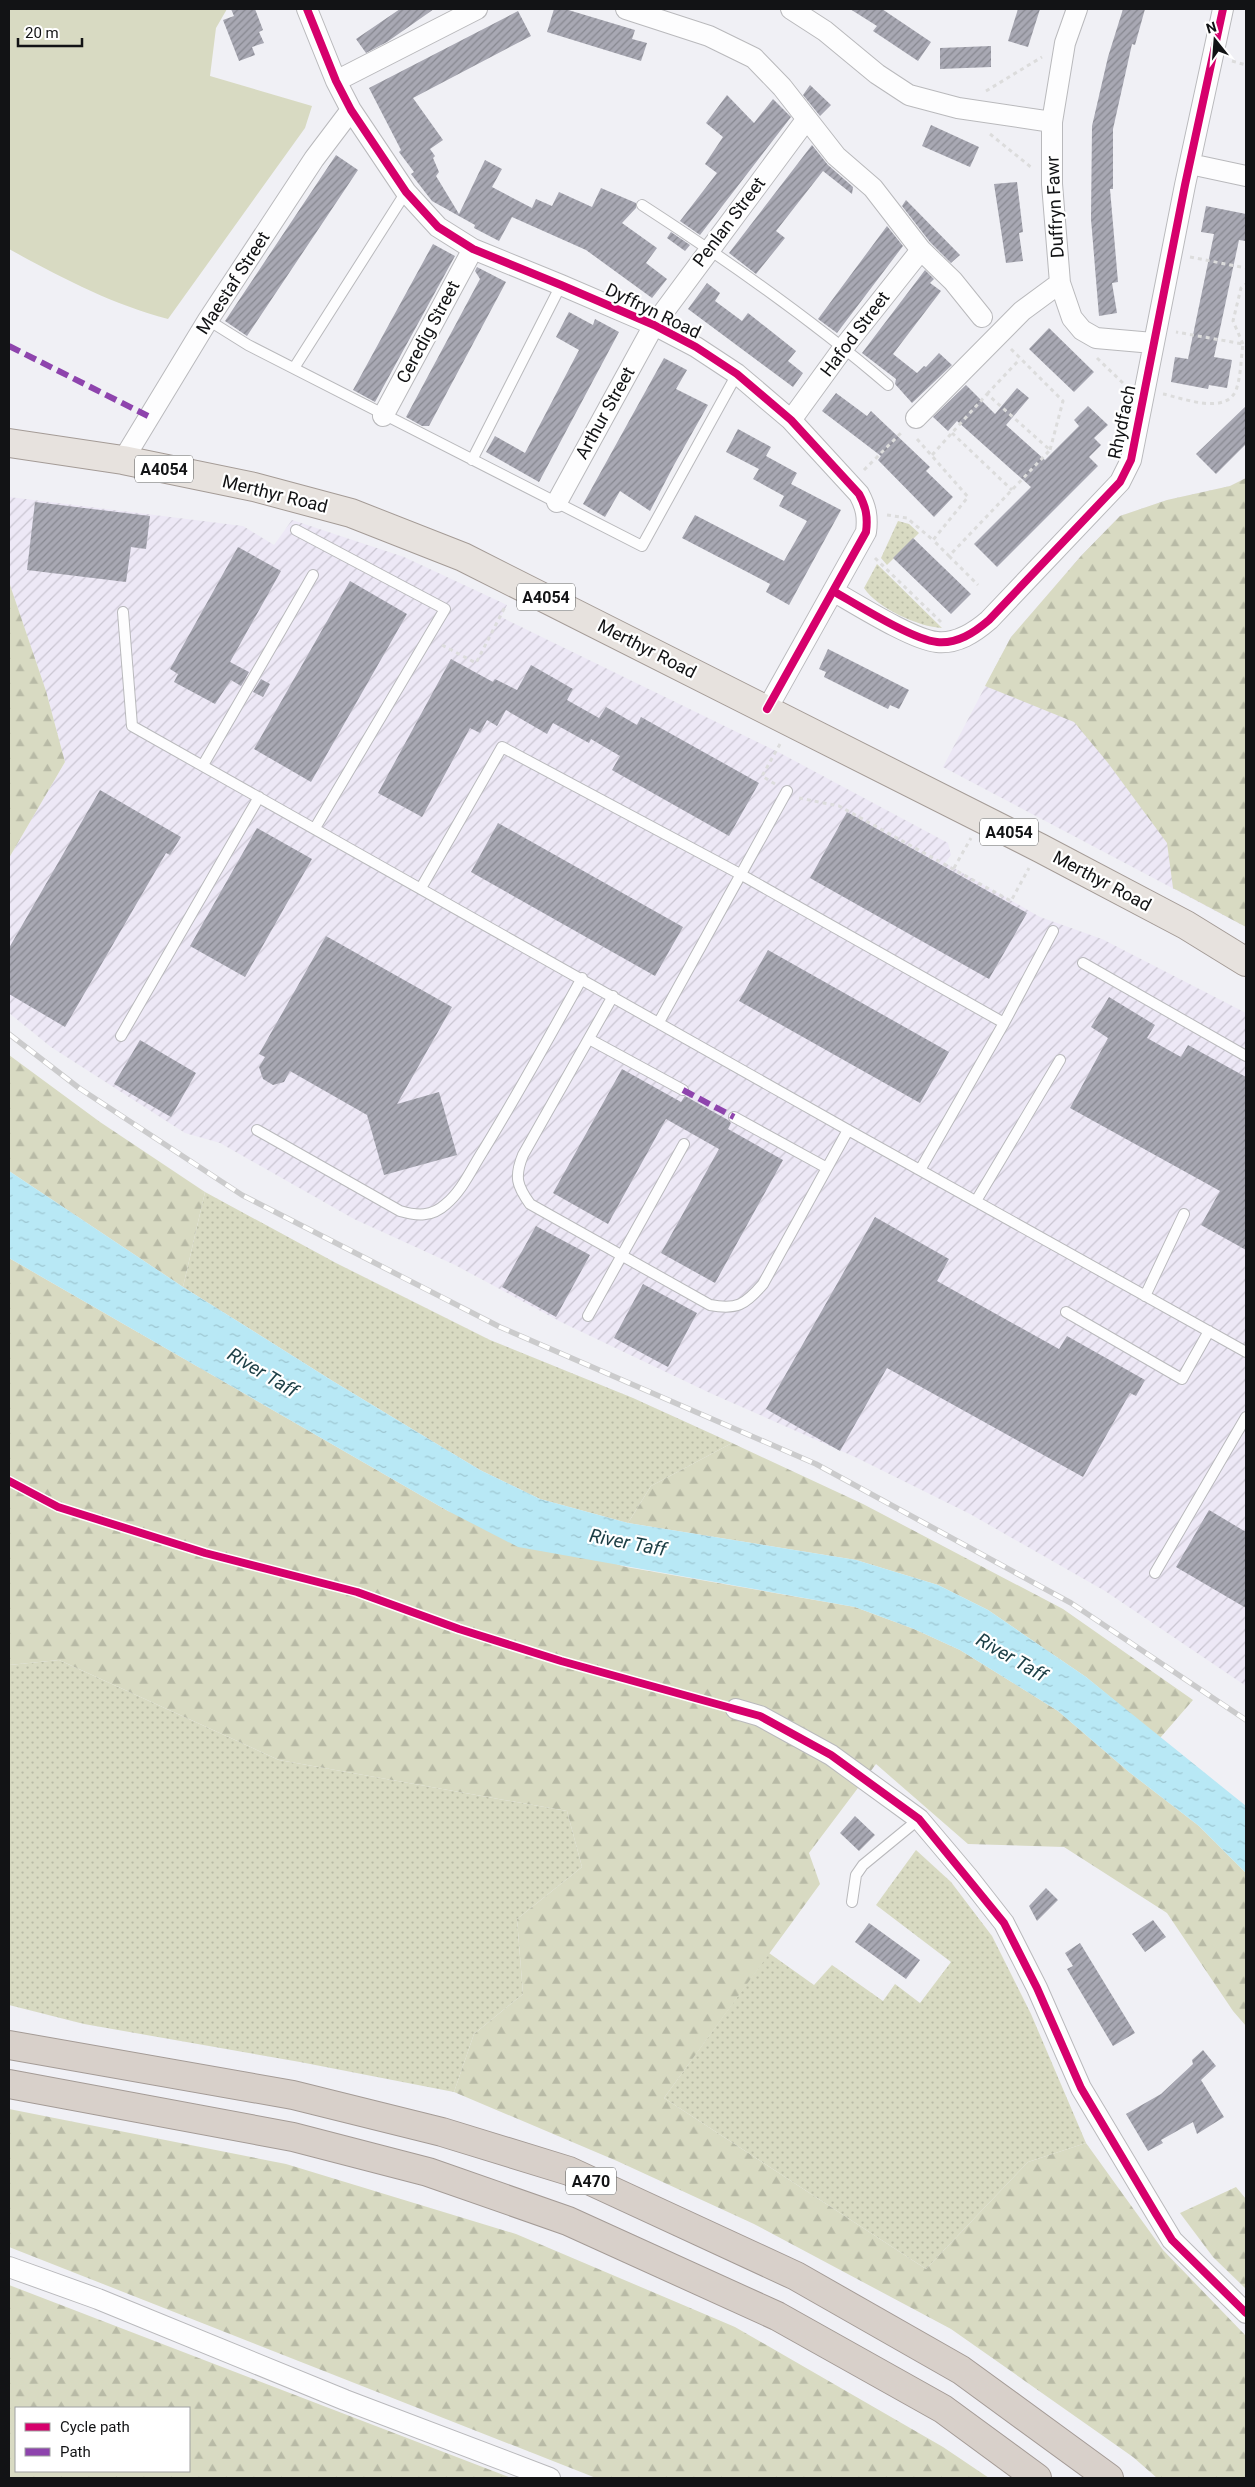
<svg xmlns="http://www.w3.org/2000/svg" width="1255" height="2487" viewBox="0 0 1255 2487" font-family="Roboto,sans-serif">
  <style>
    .industrial { fill: url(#industrial-furrows) }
    .grass { fill: url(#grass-dots) }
    .forest { fill: url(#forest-firs); fill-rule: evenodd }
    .green { fill: #d8dac2 }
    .water { fill: url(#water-ripples) }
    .building { fill: url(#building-hatch) }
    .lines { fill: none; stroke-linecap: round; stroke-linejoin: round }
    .lane-casing { stroke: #b9b9bc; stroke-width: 12 }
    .street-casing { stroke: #b9b9bc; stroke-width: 22 }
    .primary-casing { stroke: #a49b96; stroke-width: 30 }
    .highway-casing { stroke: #a49b96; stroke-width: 30 }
    .path { stroke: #dcdcdc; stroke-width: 3; stroke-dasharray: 4 4; stroke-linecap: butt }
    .lane { stroke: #fdfdfe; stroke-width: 10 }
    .street { stroke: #fdfdfe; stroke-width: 20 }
    .primary { stroke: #e7e2de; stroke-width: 28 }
    .highway { stroke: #d8d0ca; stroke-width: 28 }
    .rail-casing { stroke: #cbcbcc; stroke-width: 5.5 }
    .rail { stroke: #fff; stroke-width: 4; stroke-dasharray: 11; stroke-linecap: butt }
    .quiet { stroke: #8e44ad; stroke-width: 6; stroke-dasharray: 12 6; stroke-linecap: butt }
    .cycleway-casing { stroke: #fff; stroke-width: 11 }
    .cycleway { stroke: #d6006c; stroke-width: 8 }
    .labels { text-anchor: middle; stroke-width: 4.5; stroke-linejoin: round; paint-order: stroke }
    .shield { fill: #fff; stroke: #595a5b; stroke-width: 1 }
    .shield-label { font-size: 16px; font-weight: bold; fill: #121315 }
    .street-label { font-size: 18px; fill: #121315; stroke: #fff }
    .water-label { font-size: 19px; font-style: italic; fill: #1c3e45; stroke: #fff }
  </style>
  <defs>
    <pattern id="industrial-furrows" width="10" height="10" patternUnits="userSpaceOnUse" patternTransform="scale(1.25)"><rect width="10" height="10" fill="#ede8f6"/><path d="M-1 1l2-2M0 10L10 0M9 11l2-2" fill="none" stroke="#cac6d2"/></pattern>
    <pattern id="grass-dots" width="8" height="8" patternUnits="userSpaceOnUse" patternTransform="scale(1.25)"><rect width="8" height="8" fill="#d8dac2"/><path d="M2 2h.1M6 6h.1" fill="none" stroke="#b8baa6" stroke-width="1.8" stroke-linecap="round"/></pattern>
    <pattern id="forest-firs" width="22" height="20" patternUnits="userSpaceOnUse" patternTransform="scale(1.25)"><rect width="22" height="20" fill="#d8dac2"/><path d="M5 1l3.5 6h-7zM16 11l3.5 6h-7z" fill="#b8baa6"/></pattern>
    <pattern id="water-ripples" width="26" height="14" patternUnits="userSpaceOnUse" patternTransform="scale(1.25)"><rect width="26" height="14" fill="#b8e8f5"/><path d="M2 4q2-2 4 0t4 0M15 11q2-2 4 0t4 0" fill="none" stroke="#9dc6d1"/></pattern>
    <pattern id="building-hatch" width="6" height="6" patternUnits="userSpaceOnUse" patternTransform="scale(1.25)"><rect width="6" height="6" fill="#a8a8b3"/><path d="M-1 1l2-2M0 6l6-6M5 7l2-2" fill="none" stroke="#878890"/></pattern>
  </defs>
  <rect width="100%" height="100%" fill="#f0f0f5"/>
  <path class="industrial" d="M1246,478V927L943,767L1011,637L1081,556L1120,516L1167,500L1230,486Z
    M9,497L243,526L274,545L292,520L404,557L507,605L501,617L780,753L948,843L951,855L945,863L1040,917L1102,939L1246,1013V1686L1105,1591L970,1514L855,1457L710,1393L561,1322L455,1265L354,1219L220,1143L185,1133L51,1047L9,1013V858L65,762L46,691L9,582Z"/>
  <path class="grass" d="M898,521L909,524L919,533L887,565L881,558Z
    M877,564L942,628C919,627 877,608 864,588Z
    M205,1192L336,1263L490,1340L633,1398L732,1443L651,1486L628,1523L540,1499L480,1470L331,1380L183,1287Z
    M59,1660L279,1760L567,1811L582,1867L517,1919L523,1994L474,2034L454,2092L300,2062L84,2024L9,2005V1665Z
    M916,1850L951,1882L992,1936L1031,2014L1086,2143L1028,2162L926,2269L664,2098L769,1953L814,1985L832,1965L883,2001L895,1984L920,2003L951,1962L876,1905Z"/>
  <path class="forest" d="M1246,478V927L1173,888L1167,843L1108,763L1074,722L985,686L1011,637L1081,556L1120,516L1167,500L1230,486Z
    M9,582L46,691L65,762L9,858Z
    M9,1055L100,1122L205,1192L183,1287L9,1171Z
    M9,1258L448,1511L626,1567L855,1607L914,1629L960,1650L1058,1711L1129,1772L1199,1826L1246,1873V2026L1233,2011L1167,1913L1064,1847L968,1844L876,1764L809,1853L820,1884L664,2098L926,2269L1028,2162L1086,2143L1163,2250L1246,2336V2478H1157L1133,2457L951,2329L754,2224L617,2161L454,2092L474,2034L523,1994L517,1919L582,1867L567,1811L279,1760L59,1660L9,1665Z
    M732,1443L863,1504L1063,1609L1193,1700L1160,1738L1086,1677L988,1610L938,1585L856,1560L628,1523L651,1486Z
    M9,2109L286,2164L516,2234L735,2327L943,2447L989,2478H596L9,2247Z
    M1236,2187L1246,2199V2289L1213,2257L1180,2213Z
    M9,2285L511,2478H9ZM16,2408H189V2471H16Z"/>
  <path class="green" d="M9,9H227L216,28L210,76L312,106L305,128L168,319C111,304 60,277 9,249Z"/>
  <path class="water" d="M9,1171L183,1287L331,1380L480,1470L540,1499L628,1523L856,1560L938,1585L988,1610L1086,1677L1246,1806V1873L1199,1826L1129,1772L1058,1711L960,1650L914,1629L855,1607L518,1547L448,1511L9,1258Z"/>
  <path class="building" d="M231,9H255L263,30L259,32L264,43L252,47L255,55L239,61L223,20L234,16Z
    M400,9H434L387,42L366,53L356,39Z
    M554,9H565L635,30L632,39L647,43L641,61L547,32Z
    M850,9H882L931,42L918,61L873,31L877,26Z
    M1018,9H1040L1028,47L1008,41Z
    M1123,9H1145L1135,45L1132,44L1113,129V189H1110L1118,282L1112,283L1117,313L1099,316L1091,219L1092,126L1108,57Z
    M518,11L531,36L413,98L443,140L430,149L435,156L433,158L439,172L436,176L459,214L485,160L502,169L492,187L532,208L536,199L552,206L559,192L592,207L601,188L636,203V208L622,223L657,248L646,263L667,279L652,298L586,250L512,217L499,241L474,228L475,225L432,201L411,174L414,172L399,152L401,150L369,88Z
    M991,46V67L940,69V48Z
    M810,85L831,105L820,116L803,95Z
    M727,95L754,123L773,99L791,117L700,235L680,221L717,173L705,164L723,137L706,123Z
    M931,125L979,147L970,167L922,146Z
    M812,145L828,165L853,187L852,194L823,171L776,231L785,238L756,274L729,253Z
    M336,155L358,170L247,336L225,321Z
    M1017,182L1023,232L1019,233L1023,261L1006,263L994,184Z
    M906,200L960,255L951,263L930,242L902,206Z
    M1206,206L1246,214V241L1239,240L1214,357L1232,360L1227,388L1209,385L1208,389L1171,382L1175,357L1188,359L1214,234L1201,232Z
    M887,226L903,246L837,333L818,319Z
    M671,232L690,245L685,251L667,238Z
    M433,244L455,256L375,402L353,390Z
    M477,267L506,282L429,426H422L406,417L480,279L475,271Z
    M925,270L934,279L930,283L941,291L893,354L917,373L924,366L926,367L939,353L952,365L912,403L895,384L896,379L862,353Z
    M707,283L720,293L715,301L742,321L748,313L796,351L788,361L803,373L793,387L688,309Z
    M569,312L593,325L595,319L619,332L539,482L486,452L495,436L525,453L579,350L556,337Z
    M1049,328L1094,372L1074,392L1029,349Z
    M664,358L687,370L676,389L708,405L674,465L650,511L620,491L605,517L583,504Z
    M966,385L995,414L1017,388L1029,398L1006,425L1045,460L1079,426L1074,420L1088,406L1108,425L1094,438L1101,445L1089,457L1098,466L997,567L974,544L1031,487L957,421L948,431L933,417Z
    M836,393L867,416L871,411L930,467L926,471L953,497L934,517L878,460L881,456L822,411Z
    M1246,406V444L1216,474L1196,454Z
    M738,429L771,447L766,456L797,473L791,484L841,510L789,605L766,592L770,584L682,538L695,515L784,561L807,521L779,506L785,494L784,496L753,479L759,469L726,452Z
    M35,502L150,516L146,549L131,547L126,582L27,570Z
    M913,538L971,594L951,614L893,558Z
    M238,547L281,571L230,662L249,672L241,686L231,680L215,704L174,682L178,674L170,669Z
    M350,581L407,614L311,782L254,749Z
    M828,649L909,690L899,709L890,705L888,709L824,677L826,672L819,669Z
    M451,659L493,682L495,679L517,690L531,665L573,689L567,700L599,718L606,707L637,725L641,717L759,783L729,836L612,770L620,756L591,739L589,743L553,723L547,734L506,710L497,726L487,720L480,733L470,728L422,817L378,793Z
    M261,679L270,684L263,697L253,692Z
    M100,790L181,837L170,855L166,853L65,1027L9,994V948Z
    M847,812L1027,913L989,979L810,878Z
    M498,823L683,927L655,976L471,872Z
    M257,828L312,859L245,977L190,946Z
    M326,936L452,1007L397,1104L439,1092L457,1155L384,1175L367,1115L290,1071L284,1082L273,1085L263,1079L259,1067L265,1057L259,1054Z
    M768,950L949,1052L920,1103L739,1001Z
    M1109,997L1155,1025L1147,1038L1181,1057L1188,1045L1246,1077V1250L1201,1225L1220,1191L1070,1108L1108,1038L1091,1027Z
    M140,1040L196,1073L171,1117L114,1084Z
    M622,1069L681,1102L685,1096L728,1120L731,1123L728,1129L783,1160L715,1283L661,1253L719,1149L666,1119L608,1224L553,1193Z
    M875,1217L949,1259L937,1281L1059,1349L1067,1336L1145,1380L1136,1396L1130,1393L1083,1477L887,1368L840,1451L766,1409Z
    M536,1226L590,1255L556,1317L502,1287Z
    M643,1284L697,1313L668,1367L614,1338Z
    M1209,1510L1246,1532V1608L1176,1567Z
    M855,1816L875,1835L859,1851L840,1833Z
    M1046,1888L1058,1900L1037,1921L1029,1906Z
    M1153,1920L1166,1937L1145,1952L1132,1934Z
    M869,1923L920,1960L906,1979L855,1942Z
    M1080,1943L1135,2033L1113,2046L1067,1969L1073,1966L1065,1953Z
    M1203,2050L1216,2066L1201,2080L1224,2117L1197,2134L1193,2122L1161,2140L1163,2143L1148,2151L1126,2114L1161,2094L1193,2064L1192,2060Z"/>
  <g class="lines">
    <g class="lane-casing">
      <path id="lane" d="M642,205C727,260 811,319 888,385
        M208,320L248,345L642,546L737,374
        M294,368L406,192
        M472,460L561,285
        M296,530L445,609L315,828
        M123,612L132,726L848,1130L1246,1352
        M203,765L313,575
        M421,888L502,747L740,874L1004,1023
        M1083,963L1246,1056
        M613,996L523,1155C514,1177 517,1186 530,1204L710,1305C737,1310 745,1305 763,1284L848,1130
        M659,1022L787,791
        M121,1036L259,797
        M589,1039L683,1090
        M734,1117L827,1168
        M257,1130L400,1211C417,1216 432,1217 446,1204C462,1191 472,1168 483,1151C518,1094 550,1036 582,978
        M920,1170L1004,1023L1053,931
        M976,1201L1060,1060
        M1145,1296L1184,1214
        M1066,1312L1182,1379L1209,1331
        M588,1316L684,1144
        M1155,1573L1246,1417
        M852,1902L856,1875L863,1865L919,1819"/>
    </g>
    <g class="street-casing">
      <path id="street" d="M307,9L336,81L351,110L406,192L438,227L473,249L561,285L654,325L696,347L737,374L791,420L859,494C866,507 868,517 866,532L767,709
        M626,9L709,36L754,58L782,87L836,156L873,188L921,250L953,281L982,317
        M791,9L825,31L877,74L909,95L958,108L1052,122
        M1077,9L1065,43L1052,122V184L1060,283L1072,318L1082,330L1096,338L1153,343
        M336,81L477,9
        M1190,164L1246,176
        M383,416L473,249
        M916,418L1022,311L1060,283
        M791,420L844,347L921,250
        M123,460L208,320L314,159L351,110
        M557,502L654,325L806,120
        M833,591C856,604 913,640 937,642C957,644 974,633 989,620L1120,482L1131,460L1185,185L1223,9
        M736,1709L760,1716L831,1755L919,1819L968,1877L1004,1923L1037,1988L1081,2088L1172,2240L1246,2313
        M9,2267L98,2299L345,2400L550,2478"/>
    </g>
    <g class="primary-casing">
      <path id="primary" d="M9,443L123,460L254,487L351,513L463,557L1040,848L1186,925L1246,962"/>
    </g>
    <g class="highway-casing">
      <path id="highway" d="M9,2045L293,2095L442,2132L569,2171L796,2276L961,2370L1109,2478
        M9,2084L293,2137L428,2172L568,2221L777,2316L943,2409L1037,2478"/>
    </g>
    <path class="path" d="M1232,61L1246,65
      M986,91L1042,57
      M990,134L1032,168
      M1190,257L1246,268
      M1243,344L1233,321L1241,288L1246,284
      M1011,349L1063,401L1050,450
      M1097,358L1125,385
      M987,394L1020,359
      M1163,394C1183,398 1229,417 1237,387C1241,374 1241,358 1243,344L1176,332
      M952,433L1012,490
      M917,439L968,497L933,540L949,556L1050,450L987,394L932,455
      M864,470L902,432
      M887,515L907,518L933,540
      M949,556L978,585
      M875,558L941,622
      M442,645L476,663L506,605
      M775,784L762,776L780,744
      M799,798L839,806L1011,901L1029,868
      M954,868L971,838"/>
    <use href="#lane" class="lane"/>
    <use href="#street" class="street"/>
    <use href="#primary" class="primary"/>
    <use href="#highway" class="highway"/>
    <g class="rail-casing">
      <path id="rail" d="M9,1034L79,1088L242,1195L500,1327L816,1464L1071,1603L1246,1720"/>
    </g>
    <use href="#rail" class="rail"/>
    <path class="quiet" d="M9,346L148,416
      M683,1090L734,1117"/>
    <g class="cycleway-casing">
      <path id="cycleway" d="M307,9L336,81L351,110L406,192L438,227L473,249L561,285L654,325L696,347L737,374L791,420L859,494C866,507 868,517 866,532L767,709
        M833,591C856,604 913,640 937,642C957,644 974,633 989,620L1120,482L1131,460L1185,185L1223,9
        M9,1481L58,1507L205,1553L357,1592L459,1629L561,1661L760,1716L831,1755L919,1819L1004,1923L1037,1988L1081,2088L1156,2214L1172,2240L1246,2313"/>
    </g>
    <use href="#cycleway" class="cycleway"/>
  </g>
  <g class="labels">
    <g class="shield">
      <rect x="135" y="455.5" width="58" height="27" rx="4"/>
      <rect x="517" y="583.5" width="58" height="27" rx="4"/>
      <rect x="980" y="818.5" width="58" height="27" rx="4"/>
      <rect x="566" y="2167.5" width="50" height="27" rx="4"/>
    </g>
    <g class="shield-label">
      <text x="164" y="475">A4054</text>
      <text x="546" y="603">A4054</text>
      <text x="1009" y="838">A4054</text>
      <text x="591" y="2187">A470</text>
    </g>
    <g class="street-label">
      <text transform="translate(1055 207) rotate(-93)" y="6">Duffryn Fawr</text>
      <text transform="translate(729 222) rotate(-53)" y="6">Penlan Street</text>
      <text transform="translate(233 283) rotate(-57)" y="6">Maestaf Street</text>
      <text transform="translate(653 311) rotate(26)" y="6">Dyffryn Road</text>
      <text transform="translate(428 332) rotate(-62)" y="6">Ceredig Street</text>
      <text transform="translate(855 334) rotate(-53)" y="6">Hafod Street</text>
      <text transform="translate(605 413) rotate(-61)" y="6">Arthur Street</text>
      <text transform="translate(1122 422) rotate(-78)" y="6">Rhydfach</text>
      <text transform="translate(275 494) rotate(14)" y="6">Merthyr Road</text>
      <text transform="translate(647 649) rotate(27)" y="6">Merthyr Road</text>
      <text transform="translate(1102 881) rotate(28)" y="6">Merthyr Road</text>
    </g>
    <g class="water-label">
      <text transform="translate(263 1372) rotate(31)" y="7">River Taff</text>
      <text transform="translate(628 1542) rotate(11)" y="7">River Taff</text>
      <text transform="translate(1012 1657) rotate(30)" y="7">River Taff</text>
    </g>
  </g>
  <rect width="1255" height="2487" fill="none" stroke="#121315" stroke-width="20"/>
  <rect x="15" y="2407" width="175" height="65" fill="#ffffff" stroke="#a0a1a1"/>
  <rect x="25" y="2423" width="25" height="8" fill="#d6006c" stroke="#a0a1a1"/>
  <text x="60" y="2432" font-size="15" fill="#121315">Cycle path</text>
  <rect x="25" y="2448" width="25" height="8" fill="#8e44ad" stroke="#a0a1a1"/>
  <text x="60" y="2457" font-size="15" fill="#121315">Path</text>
  <g transform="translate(1215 40) rotate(343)" stroke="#ffffff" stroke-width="4" paint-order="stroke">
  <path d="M0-4L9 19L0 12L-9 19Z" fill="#121315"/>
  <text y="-8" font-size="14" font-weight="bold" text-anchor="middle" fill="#121315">N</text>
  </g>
  <path d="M18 38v8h64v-8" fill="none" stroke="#121315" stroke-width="2.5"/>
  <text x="25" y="38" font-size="15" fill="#121315" stroke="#ffffff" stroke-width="4" paint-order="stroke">20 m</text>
</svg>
